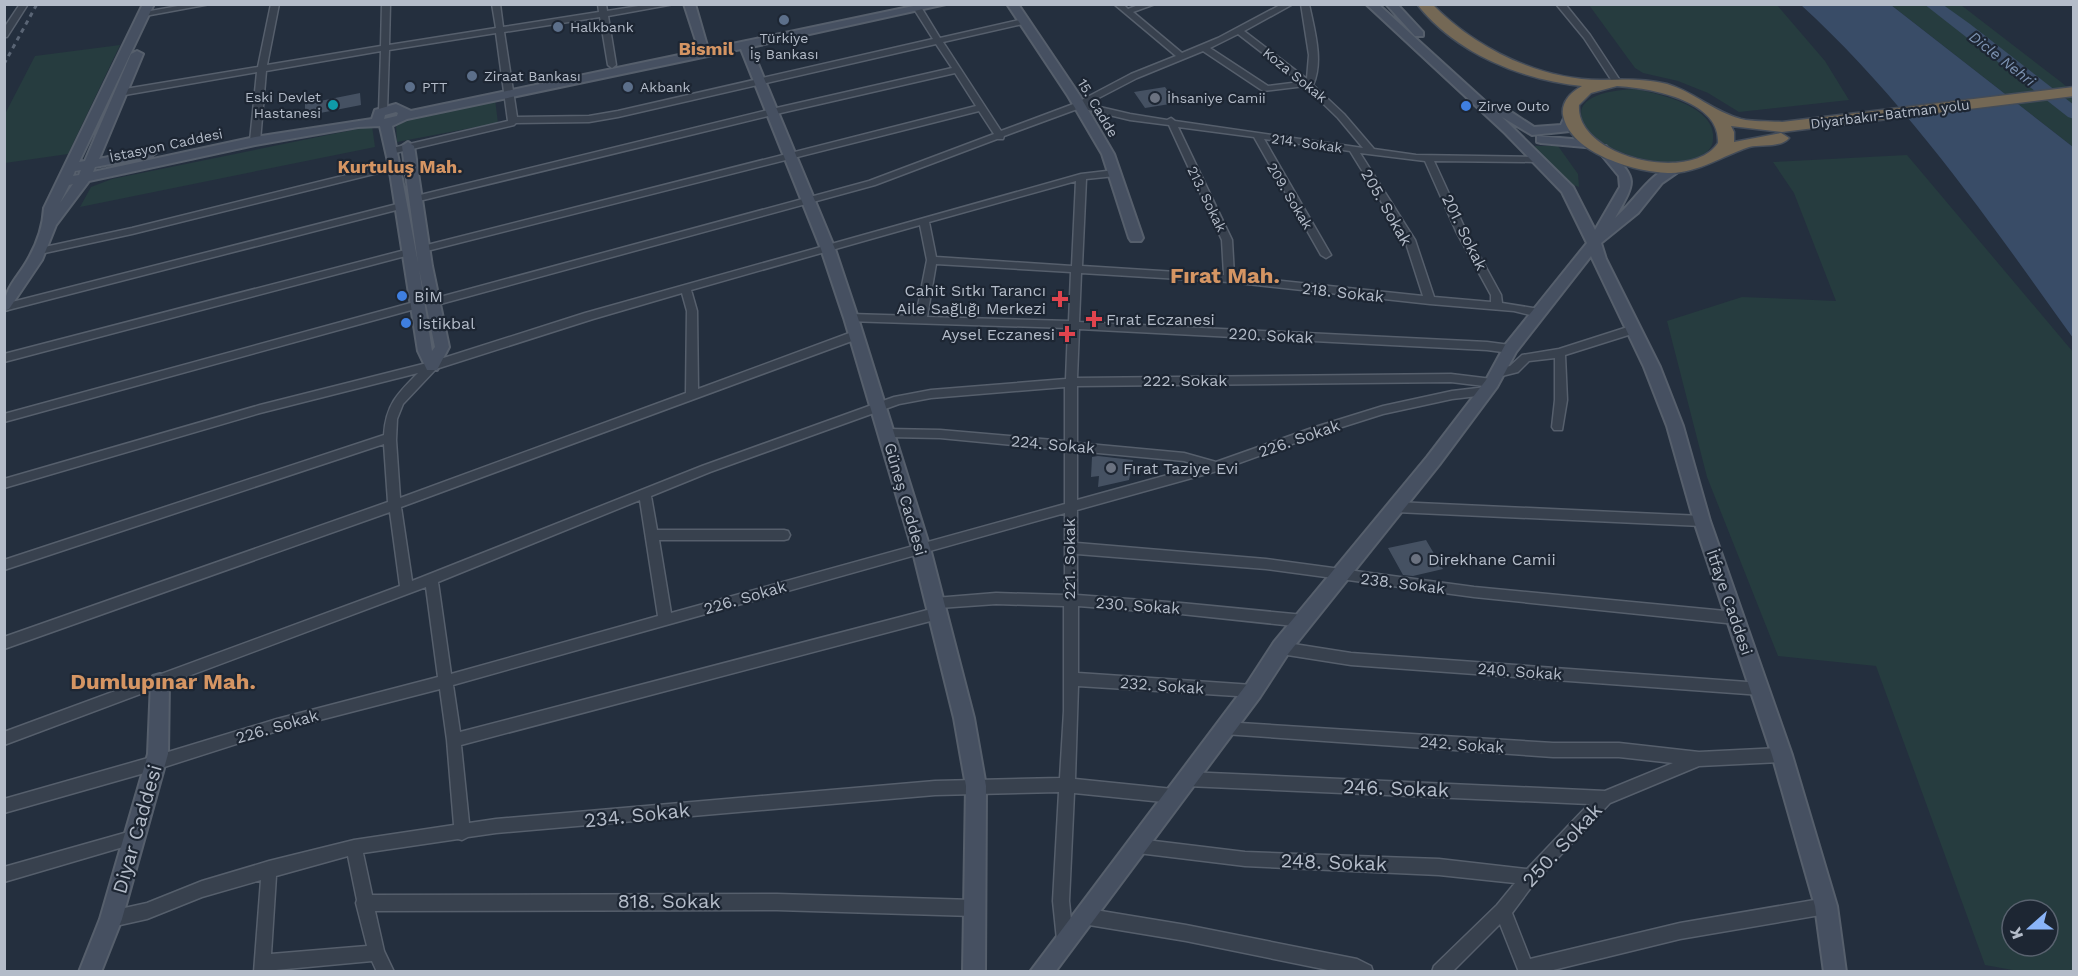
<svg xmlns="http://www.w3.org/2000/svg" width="2078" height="976" viewBox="0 0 2078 976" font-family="'Work Sans',sans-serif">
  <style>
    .green { fill: #263c3f; fill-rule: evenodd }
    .water { fill: #394c67 }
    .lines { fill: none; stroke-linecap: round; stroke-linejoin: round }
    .river { fill: #394c67; fill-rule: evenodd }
    .building { fill: #455162 }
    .street-casing { stroke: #565f6c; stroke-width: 3 }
    .secondary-casing { stroke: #565f6c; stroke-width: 4 }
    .highway-casing { stroke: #434c59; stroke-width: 3 }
    .street { fill: #38414e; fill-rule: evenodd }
    .secondary { fill: #465061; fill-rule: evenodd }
    .highway { fill: #746855; fill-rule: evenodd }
    .rail { stroke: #5a6575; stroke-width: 3; stroke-dasharray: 4.5 4.5; stroke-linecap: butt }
    .service-dot { fill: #5c6f8a; stroke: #1d2633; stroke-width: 2 }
    .worship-dot { fill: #6b7280; stroke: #1d2633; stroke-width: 2 }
    .culture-dot { fill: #0f9aa8; stroke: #1d2633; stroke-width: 2 }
    .shop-dot { fill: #3f7fe0; stroke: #1d2633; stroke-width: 2 }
    .health-dot { fill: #e0444e; stroke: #1d2633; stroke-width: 2 }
    .labels { text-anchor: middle; stroke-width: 4.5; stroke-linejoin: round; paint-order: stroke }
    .far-poi-label { font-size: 14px; fill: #b4bcc9; stroke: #1d2633; text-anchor: start }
    .far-street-label { font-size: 14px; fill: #b4bcc9; stroke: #1d2633 }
    .far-water-label { font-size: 15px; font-style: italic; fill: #7c92b1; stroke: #1d2633 }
    .street-label { font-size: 16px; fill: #b4bcc9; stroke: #1d2633 }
    .poi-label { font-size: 16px; fill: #b4bcc9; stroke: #1d2633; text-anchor: start }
    .far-district-label { font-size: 18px; font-weight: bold; fill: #d59563; stroke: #1d2633 }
    .near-street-label { font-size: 20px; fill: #b4bcc9; stroke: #1d2633 }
    .district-label { font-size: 22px; font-weight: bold; fill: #d59563; stroke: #1d2633 }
  </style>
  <rect width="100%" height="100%" fill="#242f3e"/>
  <path class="green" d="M1589,5H1777L1825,61L1849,100L1739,112L1708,93L1678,81L1643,73L1635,68Z
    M1891,5H1961L2061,82L2073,92V147Z
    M120,45L68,154L5,163V114L35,56Z
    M1634,89C1657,93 1717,106 1713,139C1713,145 1710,150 1704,154C1677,173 1609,156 1589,131C1562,97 1611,90 1634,89Z
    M495,99L498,123L397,142L396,124L410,118Z
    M372,126L375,147L80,207L91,187L112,179Z
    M1535,146H1558L1578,174L1579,187L1571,184L1536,150Z
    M1907,155L2073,352V971H2018L1985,965L1876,666L1778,656L1707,477L1667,321L1742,297L1836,301L1794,193L1773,162ZM2012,910H2048V946H2012Z"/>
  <path class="water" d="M1801,5H1891L2073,147V338C1990,222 1907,102 1801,5Z"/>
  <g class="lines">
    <path class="river" d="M1924,4H1942L1970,24L2074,105V119L2068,117Z"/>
  </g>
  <path class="building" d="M1165,87L1176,103L1145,108L1134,92Z
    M360,93L361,105L305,116V104Z
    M1098,456L1133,460L1129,480L1098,487L1099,476L1091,477L1092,457Z
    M1426,540L1443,569L1413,576L1403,575L1388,548Z"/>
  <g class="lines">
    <g class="street-casing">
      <path id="street" d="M20,4H28L7,37H4V28Z
        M189,4H210L145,16L141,14L145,12Z
        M271,4H279L267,65L381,46L382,4H390L389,45L496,28L492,4H500L503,27L599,12L598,4H606L607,11L651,4H674L608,16L616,65L612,68L608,65L600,17L504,32L517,117L589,116L618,111L933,39L914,9L918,7H921L940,38L1024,19H1027V23L943,42L1001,131L1076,103L1131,74L1176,56L1114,4H1123L1128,9L1141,4H1155L1133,12L1182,53L1218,38L1282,4H1293L1244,31L1307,79L1309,55L1301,4H1309C1314,29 1324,61 1313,85L1344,114L1374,149L1416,155L1540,157L1542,159L1537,162L1434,161L1466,231L1501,295L1502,303L1539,309L1544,313L1539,317L1514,311L1430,304L1229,282L1081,273L1079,322L1487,342L1510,345L1515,349L1510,353L1487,350L1079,329L1077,378L1451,374L1492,379L1498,383L1492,387L1451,382L1077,386V443L1184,453L1216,462L1312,428L1383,406L1452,391L1486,387L1492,391L1486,395L1452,399L1383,414L1320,434L1217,471L1077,510V543L1266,559L1474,587L1736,612L1741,614L1743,618L1741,622L1736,624L1474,597L1266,569L1077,554V595L1181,603L1304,615L1309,617L1311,621L1309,625L1304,627L1181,614L1078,606V673L1253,685L1258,687L1260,691L1258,695L1253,697L1078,686L1075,779L1173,789L1178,791L1180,796L1178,801L1173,803L1074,793L1069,901L1073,940L1071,946L1065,948L1059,946L1057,940L1053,901L1059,792L935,795L496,833L468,837L462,840L458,839L363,853L372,895L777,894L973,900L979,902L981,908L979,914L973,916L777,910L375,911L384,951L394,972H377L372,961L254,972L261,880L202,897L147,919L111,927L105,925L103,919L105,913L111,911L147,903L202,881L269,861L354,840L454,825L447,740L440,689L277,731L155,770L4,813V799L155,756L277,719L438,677L426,587L4,745V732L400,586L390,512L4,649V637L388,502L384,444L4,570V560L384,435C386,405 397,394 418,373L260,413L4,488V479L260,405L431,362L585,313L1081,174L1115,170L1120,173L1115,176L1086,179L1082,266L1224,275L1222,240L1169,125L1130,120L1080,108L1004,136L1003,139H997L875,185L433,306L429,304L428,302L429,300L869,181L994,134L979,111L423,252L418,249L419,247L976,106L955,73L772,115L415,202L412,201V197L772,109L952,68L936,44L618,117L589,122L516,123L514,125L391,154L386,151L388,149L508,121L496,33L389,50L387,111L383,114L379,111L381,51L266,71L260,141L255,144L250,141L257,72L119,96L115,93L119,90L258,67ZM1238,34L1300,82L1268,86L1210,48ZM1203,51L1263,91L1305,86L1338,118L1363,148L1175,121L1171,118L1167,120L1130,114L1087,104L1137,78ZM1178,127L1254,137L1321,255L1326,258L1331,255L1264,139L1350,151L1405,240L1423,296L1234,276L1232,240ZM1360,153L1425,161L1456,231L1491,295V302L1434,297L1415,240ZM1076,181L1072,266L936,257L929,222ZM920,225L927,260L916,316L851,314L847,315L846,318L847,321L1068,328L1066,379L931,390L894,397L702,466L412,581L401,507L860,338L861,335L860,332H852L698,389L697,311L691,290ZM936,264L1071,272L1069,321L927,317ZM682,293L687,311L686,393L400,498L396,440L397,419L403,404L436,369L593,319ZM1065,387V441L940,430L888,429L882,433L888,437L940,438L1065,450V504L671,613L659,540H784L788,539L790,535L788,531L784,530H657L651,496L710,472L899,404L931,398ZM1077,451L1184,461L1200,466L1077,500ZM640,500L658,616L451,674L438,582ZM1065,513V595L996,593L935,598L930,599L929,603L930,607L935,608L460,732L453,685ZM996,604L1064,606V711L1060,778L935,781L496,819L469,823L461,745L938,619L943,617L945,613L943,609L939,608ZM348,856L357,900L356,903L367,946L271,954L276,876Z
        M1556,4H1565L1590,35L1621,82L1620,84H1614L1584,38Z
        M395,163L398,164V168L132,234L40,254L35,251L40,248L132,228Z
        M401,203L406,206L404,208L4,311V304Z
        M409,249L414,252L413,254L4,362V354Z
        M418,301L423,305L422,307L4,422V414Z
        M1634,325L1638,326L1639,329L1638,332L1565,355L1567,400L1562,430H1554L1552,427L1555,400V358L1529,361L1518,372L1498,377L1492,373L1494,370L1510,366L1522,355L1559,349Z
        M1396,502L1702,516L1706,518L1708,521L1706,524L1702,526L1396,512L1392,510L1390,507L1392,504Z
        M1281,642L1351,653L1761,683L1766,685L1768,689L1766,693L1761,695L1351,665L1281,654L1276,652L1274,648L1276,644Z
        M1224,722L1553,743H1619L1699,752L1782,748L1787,750L1789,755L1787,760L1782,762L1699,766L1610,803L1535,882L1512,913L1530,959L1680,923L1826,898L1832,900L1834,906L1832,912L1826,914L1680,939L1545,972H1519L1500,924L1452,972H1432L1434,966L1497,905L1515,883L1439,875L1245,866L1138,853L1133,851L1130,846L1133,841L1138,839L1245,852L1439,859L1527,869L1589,804L1187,786L1182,784L1180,779L1182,774L1187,772L1605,791L1673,763L1619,757H1553L1224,734L1219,733L1217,728L1219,723Z
        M135,830L140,832L142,837L140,842L4,882V867Z
        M1083,908L1186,925L1357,959L1371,966L1373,972H1338L1186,941L1083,924L1077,922L1075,916L1077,910Z"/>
    </g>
    <g class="secondary-casing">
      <path id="secondary" d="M143,4H154L79,162L85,161L131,54L137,51L143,54L99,159L151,148L157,152L151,156L95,167L93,172L255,137L372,119L375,110L396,104L411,111L703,50L698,47L684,4H695L708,49L923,4H946L751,47L835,249L858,318L930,548L974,718L986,786L985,972H963L966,786L954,718L912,548L844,318L821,249L741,49L407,119L392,126L418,263L402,146L408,142L414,146L432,266L449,347L437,370H427L418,351L389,166L380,126L358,127L255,145L89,181L56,225L42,260L9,309L4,311C4,288 16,280 27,261C37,244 43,227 44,208ZM396,112L398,113L397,116L384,119L385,115ZM81,170L79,175L73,176L75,171ZM73,184L60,203L69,185ZM419,269L435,347L432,351Z
        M1007,4H1018L1080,96L1114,154L1143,238L1141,241H1131L1129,238L1102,154L1068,96Z
        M1366,4H1378L1499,114L1500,110H1508L1534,127L1561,125L1566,114H1574L1576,117L1570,131L1532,135L1502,117L1573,187L1595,230L1620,187L1619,176L1596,148L1541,143L1537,142V136L1594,141L1600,146H1606C1637,181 1638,177 1615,218C1636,200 1650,171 1679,163L1685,167L1662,183L1638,213L1601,243L1606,259L1660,367L1683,426L1710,521L1792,755L1837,906L1846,972H1824L1815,906L1772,755L1694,521L1667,426L1644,367L1591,256L1516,352L1497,387L1439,465L1288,654L1260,697L1055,972H1030L1246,685L1274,642L1427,457L1486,380L1505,345L1587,243L1562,192L1505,133Z
        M1386,4H1397L1423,32V36H1415Z
        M160,674L167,676L169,682L168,754L122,919L101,972H79L100,919L148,754L151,682L153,676Z"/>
    </g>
    <g class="highway-casing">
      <path id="highway" d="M1417,4H1432C1475,48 1541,81 1604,80C1626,79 1645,79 1667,84C1694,92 1714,112 1741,119C1754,122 1769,121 1782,122L2074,87V96L1782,132L1731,126L1734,132V142L1781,133L1789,138C1781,148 1761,144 1749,147C1722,156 1700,172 1671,173C1638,173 1570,154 1563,115C1561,102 1571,92 1582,86C1522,80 1455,53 1417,4ZM1617,86C1649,88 1721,100 1718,143C1691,184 1575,157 1579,105L1591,93Z"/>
    </g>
    <use href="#street" class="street"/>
    <use href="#secondary" class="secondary"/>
    <use href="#highway" class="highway"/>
    <path class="rail" d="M4,64L37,4"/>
  </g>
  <g class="service-dot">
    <circle cx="784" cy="20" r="6"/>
    <circle cx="558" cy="27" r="6"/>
    <circle cx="472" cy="76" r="6"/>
    <circle cx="410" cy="87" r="6"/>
    <circle cx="628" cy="87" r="6"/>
  </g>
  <g class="worship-dot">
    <circle cx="1155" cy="98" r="6"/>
    <circle cx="1111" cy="468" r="6"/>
    <circle cx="1416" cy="559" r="6"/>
  </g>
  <circle class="culture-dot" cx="333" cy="105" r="6"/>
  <g class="shop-dot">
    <circle cx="1466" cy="106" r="6"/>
    <circle cx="402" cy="296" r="6"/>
    <circle cx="406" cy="323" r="6"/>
  </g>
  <g class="health-dot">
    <path d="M1057 290h6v6h6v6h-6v6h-6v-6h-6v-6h6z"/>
    <path d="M1091 310h6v6h6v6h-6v6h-6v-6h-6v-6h6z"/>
    <path d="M1064 325h6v6h6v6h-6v6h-6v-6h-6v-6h6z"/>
  </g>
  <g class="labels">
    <g class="far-poi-label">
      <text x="570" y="32">Halkbank</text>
      <text x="784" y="43" text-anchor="middle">Türkiye<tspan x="784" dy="16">İş Bankası</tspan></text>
      <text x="484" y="81">Ziraat Bankası</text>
      <text x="422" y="92">PTT</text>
      <text x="640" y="92">Akbank</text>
      <text x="321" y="102" text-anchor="end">Eski Devlet<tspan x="321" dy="16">Hastanesi</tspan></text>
      <text x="1167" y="103">İhsaniye Camii</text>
      <text x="1478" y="111">Zirve Outo</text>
    </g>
    <g class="far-street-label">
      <text transform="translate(1295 75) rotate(39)" y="5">Koza Sokak</text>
      <text transform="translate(1098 108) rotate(59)" y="5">15. Cadde</text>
      <text transform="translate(1890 114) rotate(-7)" y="5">Diyarbakır-Batman yolu</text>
      <text transform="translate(1307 143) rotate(8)" y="5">214. Sokak</text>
      <text transform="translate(166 145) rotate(-12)" y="5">İstasyon Caddesi</text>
      <text transform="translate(1290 196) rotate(59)" y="5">209. Sokak</text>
      <text transform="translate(1207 199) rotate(64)" y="5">213. Sokak</text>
    </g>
    <g class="far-water-label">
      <text transform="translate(2002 59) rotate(38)" y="5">Dicle Nehri</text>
    </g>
    <g class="street-label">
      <text transform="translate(1387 207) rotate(60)" y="6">205. Sokak</text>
      <text transform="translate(1465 232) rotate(64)" y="6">201. Sokak</text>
      <text transform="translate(1343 292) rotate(6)" y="6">218. Sokak</text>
      <text transform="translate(1271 335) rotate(3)" y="6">220. Sokak</text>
      <text x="1185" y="386">222. Sokak</text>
      <text transform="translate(1299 438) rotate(-19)" y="6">226. Sokak</text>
      <text transform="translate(1053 444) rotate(5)" y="6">224. Sokak</text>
      <text transform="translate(906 499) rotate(74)" y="6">Güneş Caddesi</text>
      <text transform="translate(1069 559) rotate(-90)" y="6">221. Sokak</text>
      <text transform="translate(1403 583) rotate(7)" y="6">238. Sokak</text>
      <text transform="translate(745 597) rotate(-16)" y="6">226. Sokak</text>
      <text transform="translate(1730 602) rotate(71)" y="6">İtfaye Caddesi</text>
      <text transform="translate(1138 605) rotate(4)" y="6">230. Sokak</text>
      <text transform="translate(1520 671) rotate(4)" y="6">240. Sokak</text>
      <text transform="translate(1162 685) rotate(4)" y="6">232. Sokak</text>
      <text transform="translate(277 726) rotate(-16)" y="6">226. Sokak</text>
      <text transform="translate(1462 744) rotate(4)" y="6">242. Sokak</text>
    </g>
    <g class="poi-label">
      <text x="1046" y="296" text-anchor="end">Cahit Sıtkı Tarancı<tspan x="1046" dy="18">Aile Sağlığı Merkezi</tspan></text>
      <text x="414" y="302">BİM</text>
      <text x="1106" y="325">Fırat Eczanesi</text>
      <text x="418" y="329">İstikbal</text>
      <text x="1055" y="340" text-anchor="end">Aysel Eczanesi</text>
      <text x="1123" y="474">Fırat Taziye Evi</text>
      <text x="1428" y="565">Direkhane Camii</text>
    </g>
    <g class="far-district-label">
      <text x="706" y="55">Bismil</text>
      <text x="400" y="173">Kurtuluş Mah.</text>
    </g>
    <g class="near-street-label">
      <text transform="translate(1396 788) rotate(2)" y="7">246. Sokak</text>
      <text transform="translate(637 815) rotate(-6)" y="7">234. Sokak</text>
      <text transform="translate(137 829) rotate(-74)" y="7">Diyar Caddesi</text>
      <text transform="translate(1562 845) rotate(-47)" y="7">250. Sokak</text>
      <text transform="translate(1334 862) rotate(2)" y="7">248. Sokak</text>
      <text x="669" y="908">818. Sokak</text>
    </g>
    <g class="district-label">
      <text x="1225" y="283">Fırat Mah.</text>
      <text x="163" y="689">Dumlupınar Mah.</text>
    </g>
  </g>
  <rect width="2078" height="976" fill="none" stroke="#b4bcc9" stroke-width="12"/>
  <g transform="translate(2030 928) rotate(249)"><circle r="28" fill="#1d2633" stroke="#59626f" stroke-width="1.5"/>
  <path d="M0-4.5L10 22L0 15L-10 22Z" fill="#8ab4f8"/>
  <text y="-9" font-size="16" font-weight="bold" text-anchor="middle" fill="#b4bcc9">K</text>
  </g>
</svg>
